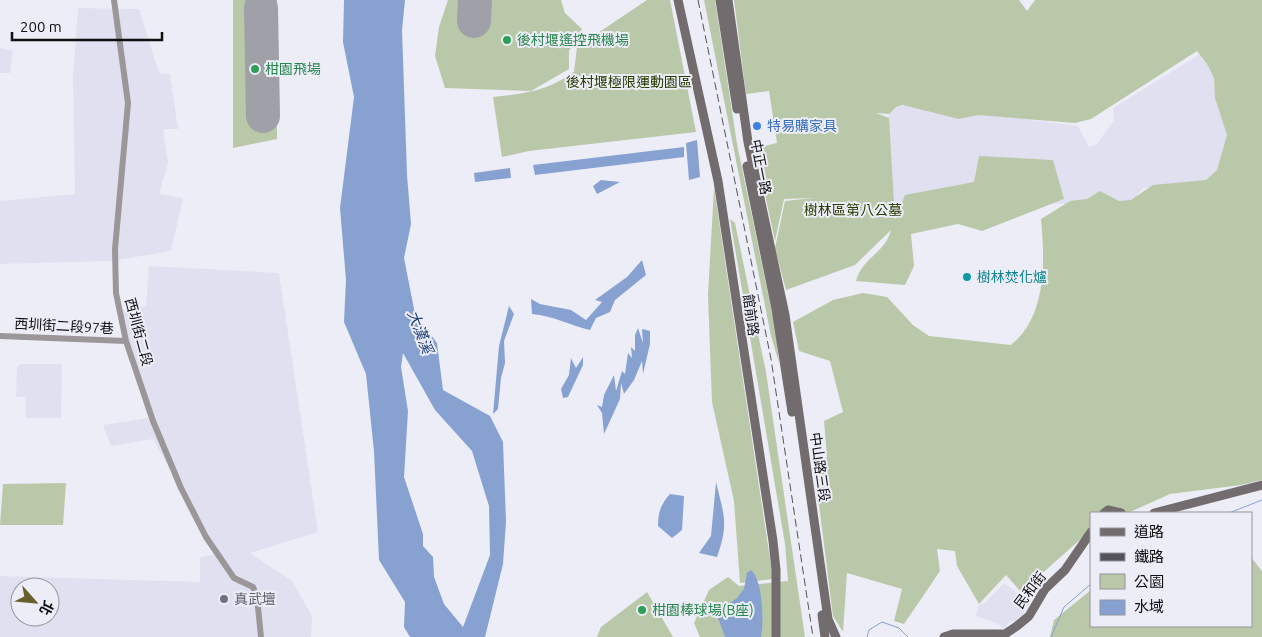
<svg xmlns="http://www.w3.org/2000/svg" width="1262" height="637" viewBox="0 0 1262 637" font-family="Ubuntu,'Noto Sans TC',sans-serif">
  <style>
    .built { fill: #e1e0f1; fill-rule: evenodd }
    .green { fill: #b9c8a8 }
    .water { fill: #87a2d1; fill-rule: evenodd }
    .lines { fill: none; stroke-linecap: round; stroke-linejoin: round }
    .stream { stroke: #87a2d1; stroke-width: 1 }
    .runway { stroke: #a0a0a8; stroke-width: 34 }
    .street { stroke: #9b9697; stroke-width: 6 }
    .secondary { stroke: #736c6e; stroke-width: 9 }
    .rail { stroke: #535359; stroke-width: 1; stroke-dasharray: 8 4; stroke-linecap: butt }
    .leisure-dot { fill: #2e9e5b; stroke: #ededf7; stroke-width: 2 }
    .shop-dot { fill: #3f7fe0; stroke: #ededf7; stroke-width: 2 }
    .culture-dot { fill: #0f9aa8; stroke: #ededf7; stroke-width: 2 }
    .worship-dot { fill: #6b7280; stroke: #ededf7; stroke-width: 2 }
    .labels { text-anchor: middle; stroke-width: 4; stroke-linejoin: round; paint-order: stroke }
    .leisure-label { font-size: 14px; fill: #27864d; stroke: #ededf7; text-anchor: start }
    .park-label { font-size: 14px; fill: #273b00; stroke: #ededf7 }
    .shop-label { font-size: 14px; fill: #366cbe; stroke: #ededf7; text-anchor: start }
    .street-label { font-size: 14px; fill: #0f0f12; stroke: #ededf7 }
    .culture-label { font-size: 14px; fill: #0d838f; stroke: #ededf7; text-anchor: start }
    .worship-label { font-size: 14px; fill: #5b616d; stroke: #ededf7; text-anchor: start }
    .water-label { font-size: 15px; font-style: italic; fill: #1f3f78; stroke: #ededf7 }
  </style>
  <rect width="100%" height="100%" fill="#ededf7"/>
  <path class="built" d="M78,8L139,9L159,73L170,74L178,129H163L168,163L159,194L183,198L171,251L111,261L0,264V201L75,194L73,78Z
    M0,48L13,51L10,73H0Z
    M1203,52L1218,80L1232,131L1212,184L1143,188L1129,206L972,201L903,218L891,213L886,122L891,109L909,104L1078,126L1089,147L1096,145L1114,120L1113,108Z
    M149,266L279,273L318,532L250,553L292,581L312,616L311,637H0V576L200,582V557L218,554L153,439L111,446L103,425L148,418L117,311L146,306ZM20,587H50V617H20Z
    M21,364H62L61,418H26L25,397H16L17,367Z
    M1004,583L1030,603L1020,618L1013,622L1010,621L1004,629L998,624L976,616L979,605L985,603Z"/>
  <path class="green" d="M233,0H277V139L233,148Z
    M448,0H561L565,13L582,29L569,51V69L531,91L445,88L435,56L439,27Z
    M647,0H670L696,132L529,151L502,157L493,97C526,93 545,92 574,72L577,47Z
    M704,0H715L737,144L776,332L779,363L771,336Z
    M734,0H1019L1027,11L1035,0H1262V480L1241,485L1170,494L1128,513H1091V530L1021,592L1006,575L979,604L957,566L955,551L937,549L940,571L904,624L894,621L902,589L847,573L843,632L833,616L815,473L827,457L824,421L843,412L830,361L799,351L793,322L833,300L863,293L887,297L913,325L929,336L1011,345C1047,316 1045,261 1041,219L1070,201L1087,199L1100,191L1119,201L1131,200L1153,185L1206,180L1217,170L1227,135L1215,98L1214,78L1207,64L1197,51L1091,119L1075,123L978,115L959,119L903,105L896,107L889,114L876,113L889,118L895,220L905,195L974,182L979,156L1053,160L1064,199L982,231L958,224L911,234L914,266L905,285L856,281C863,256 885,254 891,230L855,265L786,290L775,248L785,201L813,198L784,199L775,241L755,148L777,143L769,91L746,94Z
    M714,188L773,579L740,583L734,501L712,402L708,295Z
    M730,219L735,223L766,372L805,637H700L694,623L709,590L728,577L739,586L788,581L785,544Z
    M66,483L63,525H0L3,484Z
    M1251,557L1262,571V637H1050L1054,620L1091,590V626H1251Z
    M647,592L673,637H597L601,627Z"/>
  <path class="water" d="M344,0H405L402,30L407,175L411,224L404,258L415,314L437,343L443,390L490,416L503,442L506,522L503,564L485,637H410L404,627L405,602L379,560L374,451L366,374L344,322L346,280L340,208L354,97L343,42ZM403,353L435,410L472,451L489,506L490,555L463,627L444,604L434,577L433,557L423,546V534L404,477L408,411L401,367Z
    M697,140L700,177L689,180L686,143Z
    M684,147V157L535,175L533,165Z
    M510,168L511,178L475,182L474,173Z
    M601,180L620,182L597,194L593,186Z
    M642,260L646,275L615,300L610,312L596,318L590,330C569,325 554,316 532,314L531,299L540,304L571,310L586,320L602,302L595,300L627,277Z
    M509,306L514,314L504,341L505,363L501,378L498,409L493,414L499,346Z
    M638,328L643,343L642,329L650,331V344L643,374L642,361L634,380L624,394L621,383L620,399L604,434L602,413L597,405L602,407L604,395L614,375L616,391L622,371L625,374L628,353L632,358L631,347L635,351V335Z
    M583,357V365L568,397L563,398L561,389L569,375L571,358L576,368Z
    M716,482C724,516 729,523 717,557L699,553L711,536Z
    M670,494L684,496L682,530L672,538L658,526C658,512 661,504 670,494Z
    M751,570C763,580 764,622 761,637H725L718,618L720,610L737,598L744,589L747,573Z"/>
  <g class="lines">
    <path class="stream" d="M1229,513L1262,500
      M867,637L869,630L882,622L899,628L908,637
      M1051,637L1064,607L1091,584"/>
    <path class="runway" d="M261,8L263,116
      M474,21L475,0"/>
    <path class="street" d="M114,0L128,103L115,249L116,293L126,341L153,421L181,488L206,537L234,578L253,587L257,597L261,637
      M0,336L126,341"/>
    <path class="secondary" d="M678,0L718,181L773,541L776,570V637
      M720,0L737,109
      M728,0L748,142L785,315L828,619L836,637
      M747,166L776,309L792,412
      M1104,513L1108,510L1121,513
      M1154,513L1262,485
      M822,615L825,637
      M944,637L953,634H1005L1017,626L1029,616L1045,589L1065,570L1091,532"/>
    <path class="rail" d="M698,0L771,359L813,637"/>
  </g>
  <g class="leisure-dot">
    <circle cx="507" cy="40" r="5"/>
    <circle cx="255" cy="69" r="5"/>
    <circle cx="642" cy="610" r="5"/>
  </g>
  <circle class="shop-dot" cx="757" cy="126" r="5"/>
  <circle class="culture-dot" cx="967" cy="277" r="5"/>
  <circle class="worship-dot" cx="224" cy="599" r="5"/>
  <g class="labels">
    <g class="leisure-label">
      <text x="517" y="45">後村堰遙控飛機場</text>
      <text x="265" y="74">柑園飛場</text>
      <text x="652" y="615">柑園棒球場(B座)</text>
    </g>
    <g class="park-label">
      <text x="629" y="87">後村堰極限運動園區</text>
      <text x="853" y="215">樹林區第八公墓</text>
    </g>
    <g class="shop-label">
      <text x="767" y="131">特易購家具</text>
    </g>
    <g class="street-label">
      <text transform="translate(761 167) rotate(79)" y="5">中正一路</text>
      <text transform="translate(751 315) rotate(82)" y="5">館前路</text>
      <text transform="translate(64 326) rotate(3)" y="5">西圳街二段97巷</text>
      <text transform="translate(139 332) rotate(75)" y="5">西圳街二段</text>
      <text transform="translate(820 467) rotate(82)" y="5">中山路三段</text>
      <text transform="translate(1030 590) rotate(-53)" y="5">民和街</text>
    </g>
    <g class="culture-label">
      <text x="977" y="282">樹林焚化爐</text>
    </g>
    <g class="worship-label">
      <text x="234" y="604">真武壇</text>
    </g>
    <g class="water-label">
      <text transform="translate(420 332) rotate(69)" y="5">大漢溪</text>
    </g>
  </g>
  <rect x="1090" y="512" width="162" height="115" fill="#ededf7" stroke="#94949b"/>
  <rect x="1100" y="528" width="25" height="8" fill="#736c6e" stroke="#94949b"/>
  <text x="1134" y="537" font-size="15" fill="#0f0f12">道路</text>
  <rect x="1100" y="553" width="25" height="8" fill="#535359" stroke="#94949b"/>
  <text x="1134" y="562" font-size="15" fill="#0f0f12">鐵路</text>
  <rect x="1100" y="574" width="25" height="15" fill="#b9c8a8" stroke="#94949b"/>
  <text x="1134" y="587" font-size="15" fill="#0f0f12">公園</text>
  <rect x="1100" y="600" width="25" height="15" fill="#87a2d1" stroke="#94949b"/>
  <text x="1134" y="612" font-size="15" fill="#0f0f12">水域</text>
  <g transform="translate(35 602) rotate(117)"><circle r="24" fill="#ededf7" stroke="#94949b"/>
  <path d="M0-4L9 19L0 12L-9 19Z" fill="#6a5f2c"/>
  <text y="-8" font-size="14" font-weight="bold" text-anchor="middle" fill="#0f0f12">北</text>
  </g>
  <path d="M12 32v8h150v-8" fill="none" stroke="#0f0f12" stroke-width="2.5"/>
  <text x="20" y="32" font-size="15" fill="#0f0f12" stroke="#ededf7" stroke-width="4" paint-order="stroke">200 m</text>
</svg>
